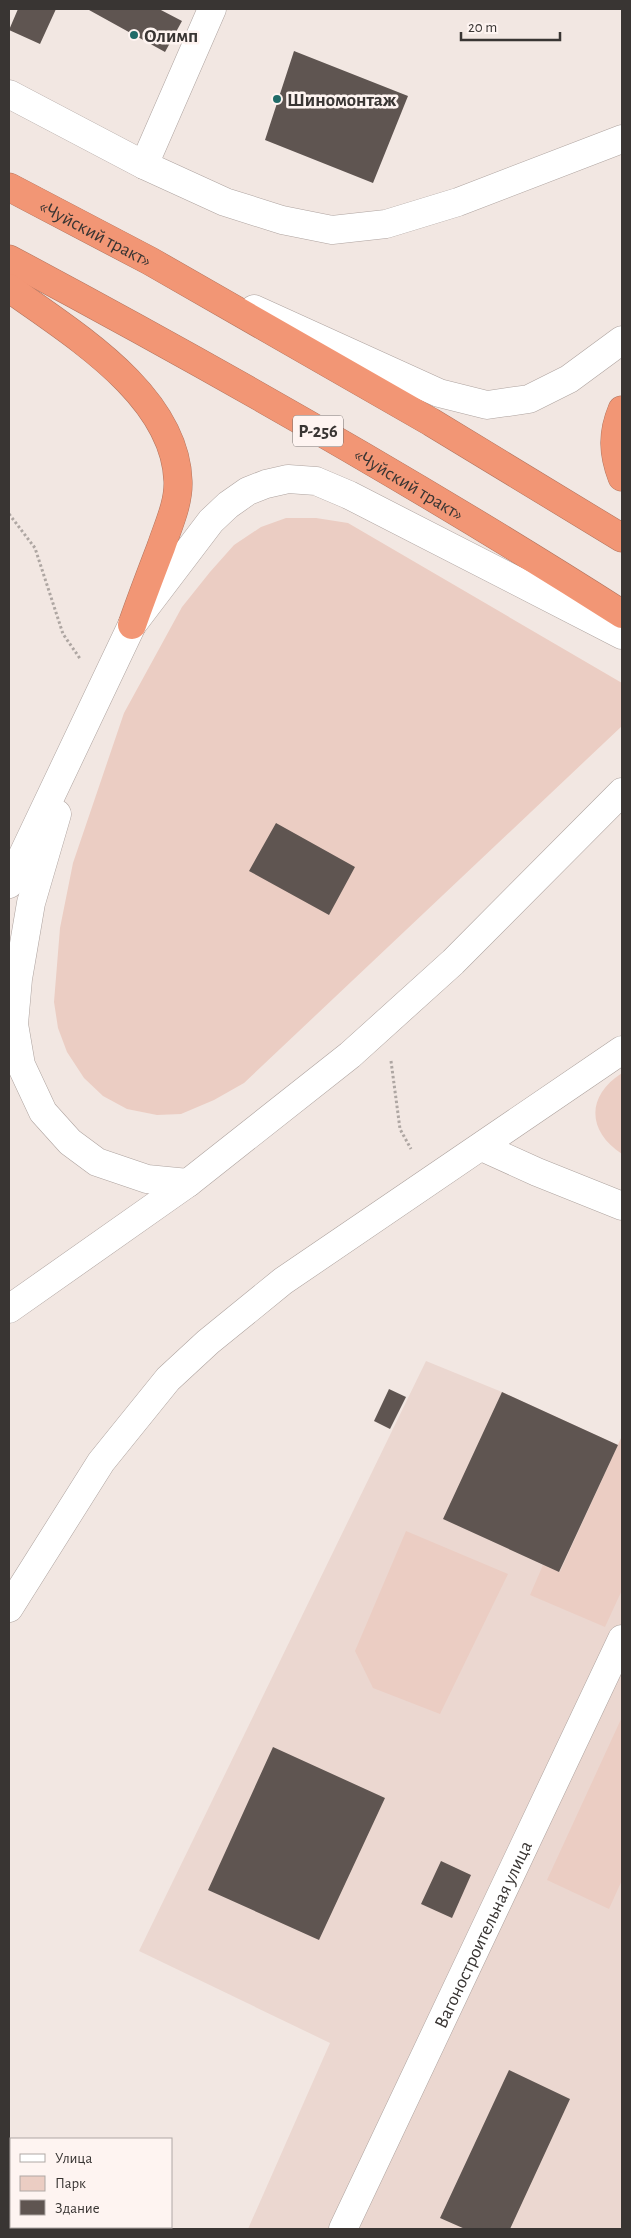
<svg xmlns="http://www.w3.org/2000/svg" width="631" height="2238" viewBox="0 0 631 2238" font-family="'Alegreya Sans',sans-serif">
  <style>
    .built { fill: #ebd7d0 }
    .green { fill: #ebcdc3 }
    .building { fill: #5f5551 }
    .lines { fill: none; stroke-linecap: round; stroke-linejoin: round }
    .minor-casing { stroke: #aea39f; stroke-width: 29 }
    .highway-casing { stroke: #b1745e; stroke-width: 29 }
    .path { stroke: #aea6a2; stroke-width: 3; stroke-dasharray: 2.5 2.5; stroke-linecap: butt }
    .minor { stroke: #fff; stroke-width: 28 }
    .highway { stroke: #f29675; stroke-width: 28 }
    .poi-dot { fill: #206b68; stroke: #fef4f1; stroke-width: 2 }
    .labels { text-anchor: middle; stroke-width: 5; stroke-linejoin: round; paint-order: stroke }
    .shield { fill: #fef4f1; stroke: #746e6c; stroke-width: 1 }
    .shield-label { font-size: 18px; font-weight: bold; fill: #393533 }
    .poi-label { font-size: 19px; font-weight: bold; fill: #393533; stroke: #fef4f1; text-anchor: start }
    .street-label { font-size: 19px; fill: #393533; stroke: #fef4f1 }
  </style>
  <rect width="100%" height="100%" fill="#f2e7e2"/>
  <path class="built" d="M426,1361L502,1392L618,1445L622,1436V2229H248L330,2043L139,1951Z"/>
  <path class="green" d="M286,518H316L348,523L622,683V726L244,1083L214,1100L181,1114L157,1115L127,1109L103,1096L84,1078L67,1052L58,1028L54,1002L60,928L73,863L124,713L182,607L210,572L234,545L261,527Z
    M622,1073V1154C587,1131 586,1096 622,1073Z
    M622,1436V1590L605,1627L530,1595L543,1565L560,1572Z
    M406,1531L508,1574L440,1714L373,1688L355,1651Z
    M622,1717V1880L609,1909L547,1880Z"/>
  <path class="building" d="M18,9H56L40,44L9,30Z
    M90,9H159L182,21L165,52L89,10Z
    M294,51L408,96L373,183L265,140Z
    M276,823L355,867L329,915L249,871Z
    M389,1389L406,1397L390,1429L374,1421Z
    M502,1392L618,1445L559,1572L443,1519Z
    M273,1747L385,1798L319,1940L208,1890Z
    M441,1861L471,1875L452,1918L421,1904Z
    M509,2070L570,2099L510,2229H465L440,2218Z"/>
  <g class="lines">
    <g class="minor-casing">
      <g id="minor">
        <path d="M9,94L144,165L225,202L282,220L332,230L386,224L458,202L622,139"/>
        <path d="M144,165L212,9"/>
        <path d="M254,309L439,393L487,405L529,399L569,379L622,340"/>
        <path d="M57,814L31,903L18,979L14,1024L21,1065L43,1112L70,1142L97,1162L147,1179L188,1183"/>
        <path d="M9,884L132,625L211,521L228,505L248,491L266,484L288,479L316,481L349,495L622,635"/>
        <path d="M482,1147L537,1172L622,1206"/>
        <path d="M9,1309L188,1183L350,1055L453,962L622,792"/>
        <path d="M9,1608L101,1462L168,1379L208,1342L283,1281L622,1050"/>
        <path id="s1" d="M343,2229L622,1639"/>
      </g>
    </g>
    <g class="highway-casing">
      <g id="highway">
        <path id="s2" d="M9,187L150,261L431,422L622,538"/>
        <path id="s3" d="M9,259C217,370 423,487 622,614"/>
        <path d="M9,288C71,333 175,394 178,481C179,503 168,526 161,547C151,573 141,599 132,625"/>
        <path d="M622,410C612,434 613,453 622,477"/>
      </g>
    </g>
    <path class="path" d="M9,514L35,548L63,634L81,660
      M391,1061L400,1129L411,1149"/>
    <use href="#minor" class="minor"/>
    <use href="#highway" class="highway"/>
  </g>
  <g class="poi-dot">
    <circle cx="134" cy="35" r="5"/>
    <circle cx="277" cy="99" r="5"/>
  </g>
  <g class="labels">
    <rect class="shield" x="293" y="415.5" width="50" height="31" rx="4"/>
    <g class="shield-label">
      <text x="318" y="437">Р-256</text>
    </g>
    <g class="poi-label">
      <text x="144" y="42">Олимп</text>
      <text x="287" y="106">Шиномонтаж</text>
    </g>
    <g class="street-label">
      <text dy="7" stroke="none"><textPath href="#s2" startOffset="98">«Чуйский тракт»</textPath></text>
      <text dy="7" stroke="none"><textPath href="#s3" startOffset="459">«Чуйский тракт»</textPath></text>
      <text dy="7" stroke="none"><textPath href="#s1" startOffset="326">Вагоностроительная улица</textPath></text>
    </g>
  </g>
  <rect width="631" height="2238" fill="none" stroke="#393533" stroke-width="20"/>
  <rect x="10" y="2138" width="162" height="90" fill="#fef4f1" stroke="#afa8a5"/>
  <rect x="20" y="2154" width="25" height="8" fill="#ffffff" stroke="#afa8a5"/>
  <text x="55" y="2163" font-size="15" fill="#393533">Улица</text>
  <rect x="20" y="2176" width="25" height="15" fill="#ebcdc3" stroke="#afa8a5"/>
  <text x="55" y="2188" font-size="15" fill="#393533">Парк</text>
  <rect x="20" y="2200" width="25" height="15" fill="#5f5551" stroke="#afa8a5"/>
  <text x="55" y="2213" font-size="15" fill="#393533">Здание</text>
  <path d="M461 32v8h99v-8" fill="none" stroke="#393533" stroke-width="2.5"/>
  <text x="468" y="32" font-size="15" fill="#393533" stroke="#fef4f1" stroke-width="4" paint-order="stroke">20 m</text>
</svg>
